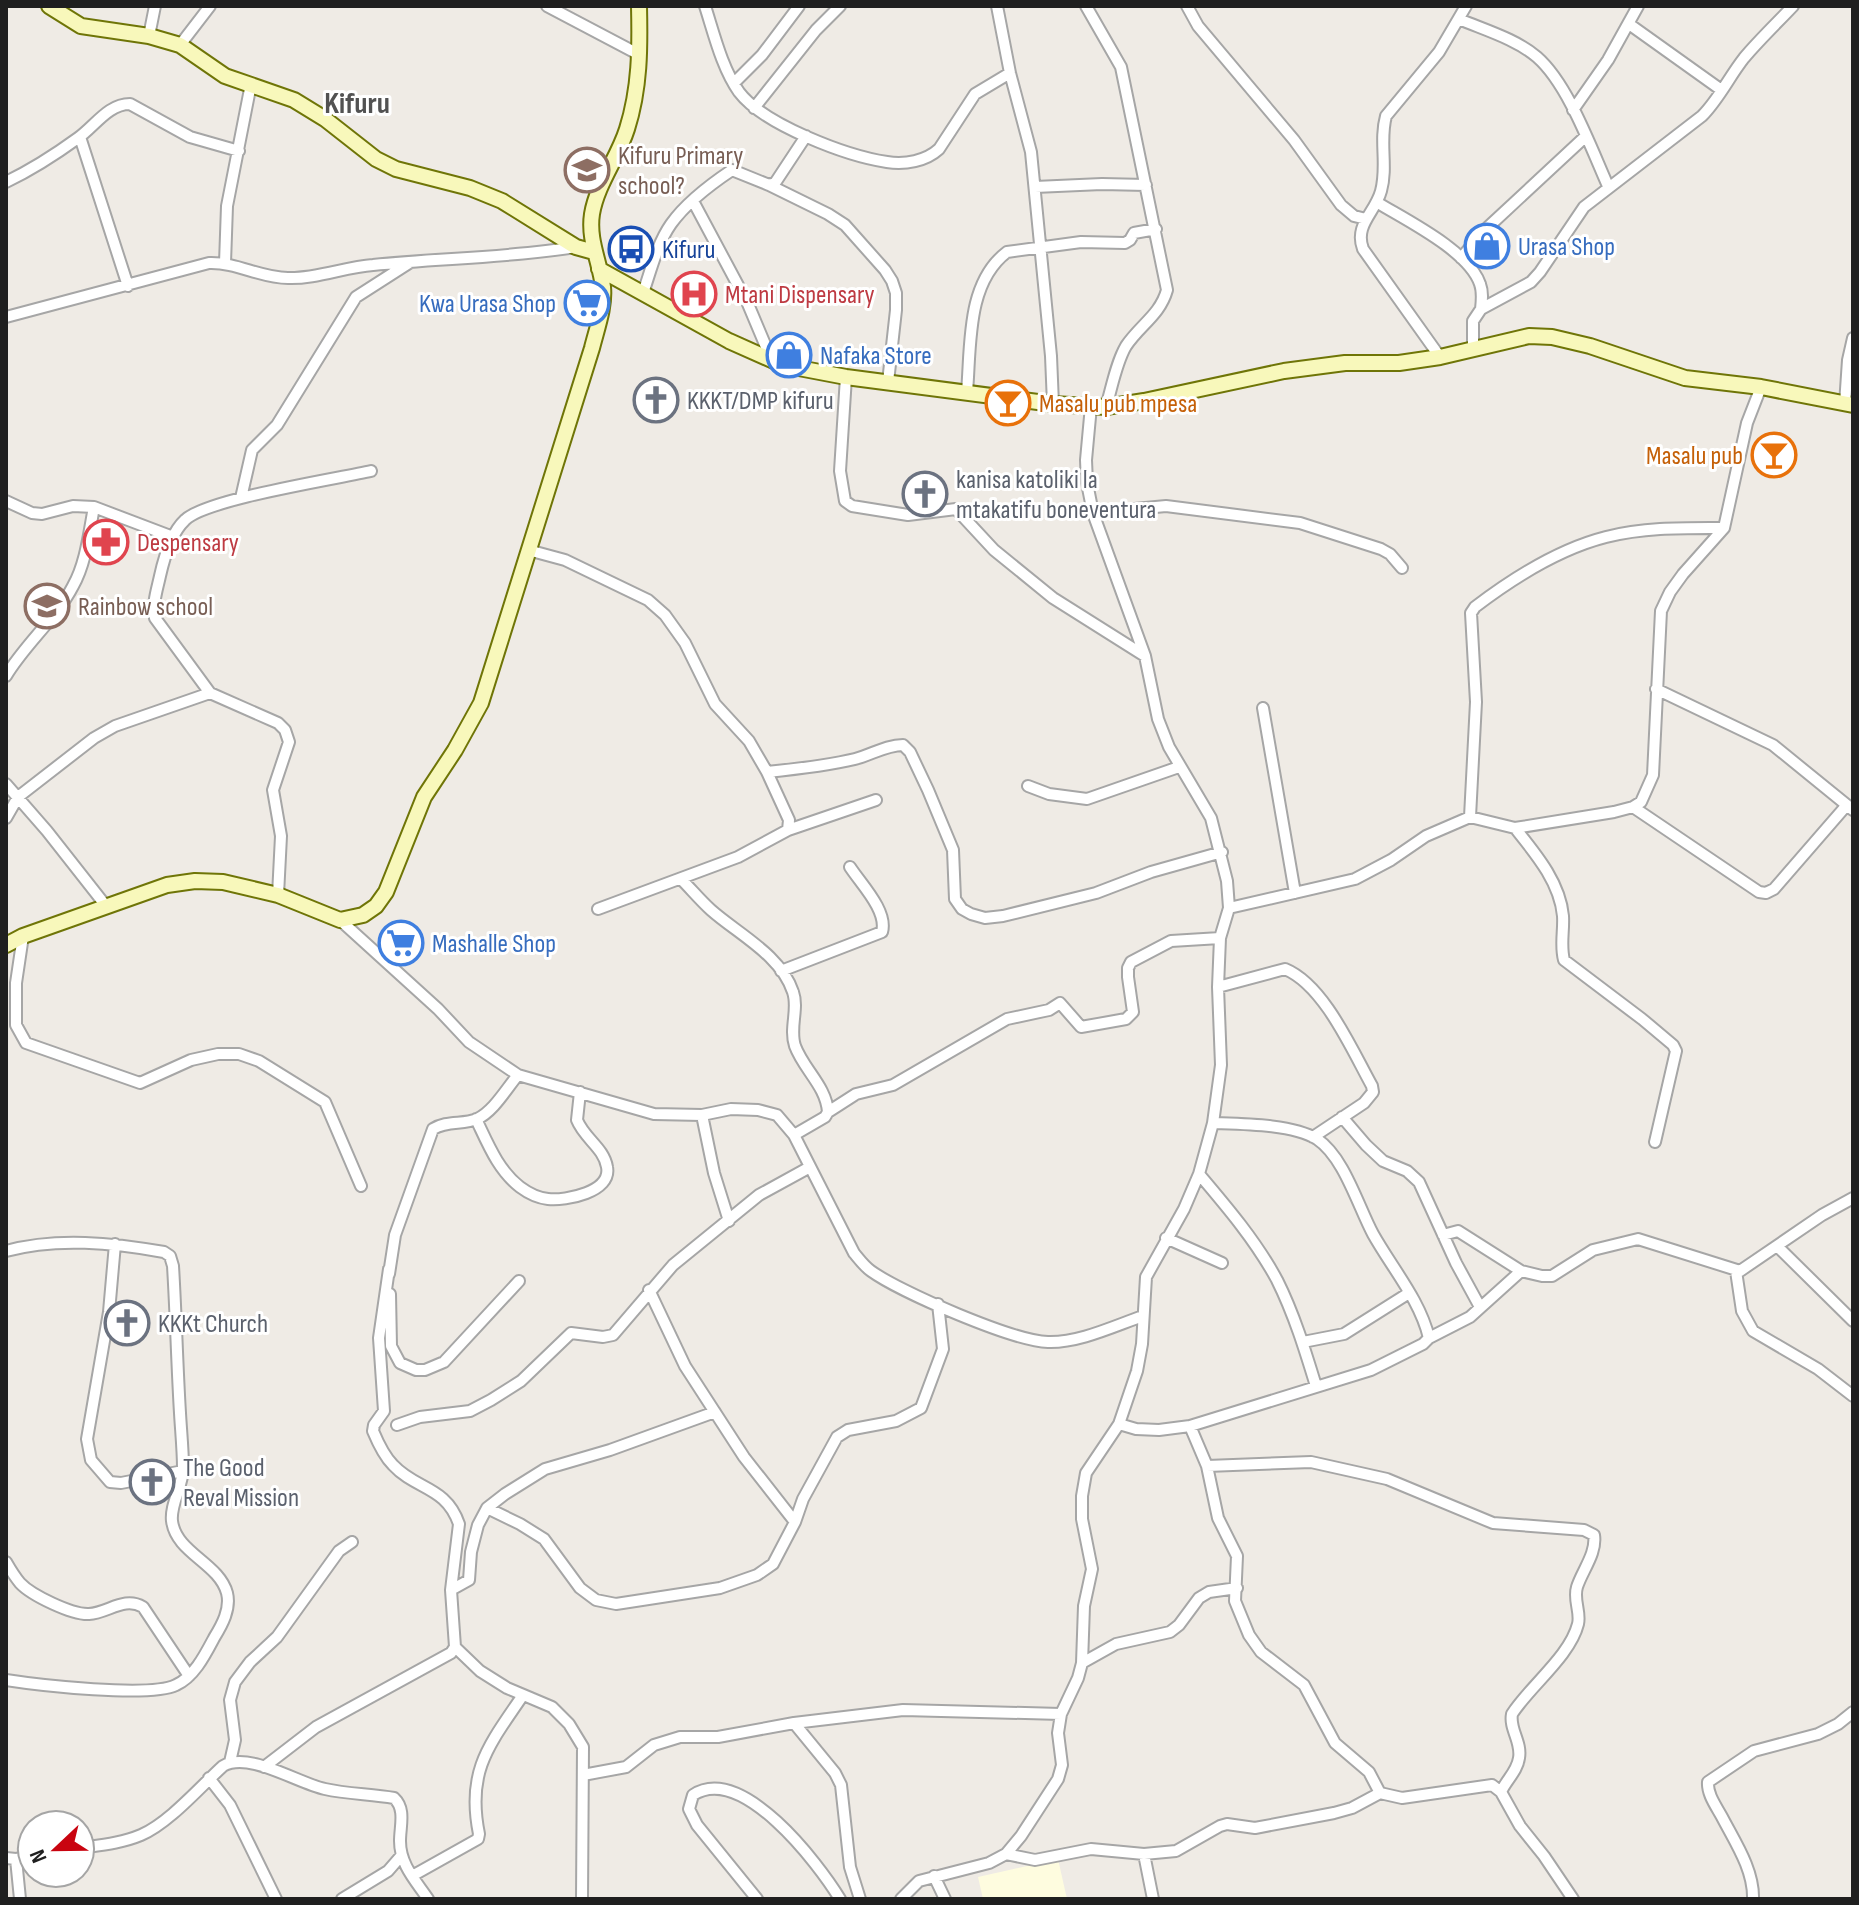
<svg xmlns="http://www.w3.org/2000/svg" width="1859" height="1905" viewBox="0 0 1859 1905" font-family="'Sofia Sans Condensed',sans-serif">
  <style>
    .education { fill: #fefcdf }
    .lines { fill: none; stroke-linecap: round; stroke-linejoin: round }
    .street-casing { stroke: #a6a6a6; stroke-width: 14 }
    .secondary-casing { stroke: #6f7507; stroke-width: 18 }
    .street { stroke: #fff; stroke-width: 10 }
    .secondary { stroke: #f8f8bb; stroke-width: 14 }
    .labels { text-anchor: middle; stroke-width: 6; stroke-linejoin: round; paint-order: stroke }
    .education-label { font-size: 26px; fill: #785e54; stroke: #fff; text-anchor: start }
    .shop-label { font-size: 26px; fill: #366cbe; stroke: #fff; text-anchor: start }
    .transit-label { font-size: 26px; fill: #164399; stroke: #fff; text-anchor: start }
    .health-label { font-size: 26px; fill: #be3a42; stroke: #fff; text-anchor: start }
    .worship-label { font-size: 26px; fill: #5b616d; stroke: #fff; text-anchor: start }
    .food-label { font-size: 26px; fill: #c56008; stroke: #fff; text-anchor: start }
    .quarter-label { font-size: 30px; font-weight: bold; fill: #525252; stroke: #fff }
  </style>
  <rect width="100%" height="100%" fill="#efebe5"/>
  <path class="education" d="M1058,1859L1067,1899H983L978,1877Z"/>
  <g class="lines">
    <g class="street-casing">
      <path id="street" d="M547,6L640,55
        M705,6C714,34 722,68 739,92C764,125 847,156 887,162C905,165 926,161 939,149L975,94L1010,73
        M997,6L1010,73L1031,152L1051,356L1053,404
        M1086,6L1121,67L1167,290C1160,315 1140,325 1126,346C1116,363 1112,387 1106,407
        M1187,6L1198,26L1294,140L1341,205L1354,216L1366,219
        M1459,19C1485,30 1516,39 1537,57C1568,84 1591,148 1608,186
        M1629,24L1720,89
        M149,36L155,6
        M180,45L210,6
        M734,83L762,55L799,6
        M754,108L816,30L840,6
        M1573,110L1608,60L1638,6
        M80,137L128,286
        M6,182C31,170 56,154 78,138C95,126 108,104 130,104L190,137L239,151
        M769,185L828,214L845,225L885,270L892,281L896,293V310L888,382
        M1035,187L1102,184L1146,185
        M693,201L748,304L772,361
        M1378,203C1406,220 1469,251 1480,284C1483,292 1482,300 1481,309
        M1461,258L1486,229L1586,136
        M225,263L227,206L251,84
        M643,293C651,270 657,244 671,224C686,203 711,184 732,170L769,185L775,183L806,136
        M6,317L209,263C237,262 260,278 288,278C316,279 345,267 373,265C441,258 508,258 576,247
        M1473,350V321L1481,309L1531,282L1540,272L1584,207L1702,116C1719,99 1729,77 1744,58C1759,40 1777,23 1793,6
        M1440,357L1363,249C1354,225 1375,213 1381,191C1388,166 1379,141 1386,116L1439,52L1466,6
        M846,377L840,471L845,501L852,506L908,515L956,509L994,550L1053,598L1145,656
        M967,392C971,346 966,283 1007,252L1081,242L1125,243L1130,240L1134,233L1156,229
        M1845,404L1848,360L1853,338
        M241,498L252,450L277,425L356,297L409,263
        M6,501L32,513L42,514L73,506L94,507L173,537
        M1093,513L1166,506L1300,523L1381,549L1390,554L1402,568
        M528,550L565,560L648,600L665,615L685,643L715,704L749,741L767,772L789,820L788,830L738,857L598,909
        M6,676C25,644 56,619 73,586C86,563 89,533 94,507
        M1656,689L1773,745L1853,810
        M1263,708L1295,893
        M767,772C797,769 826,766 855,759C871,755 886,745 903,745L910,752L928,790L953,850L955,899L962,909L971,914L985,918L1003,916L1096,893L1151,872L1222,852
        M6,784L47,831L106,906
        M1028,786L1049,794L1087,799L1179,767
        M1633,807L1759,892L1766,893L1774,889L1846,806
        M1470,817L1476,702L1471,613L1475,607C1513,578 1559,549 1606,537C1645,527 1685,528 1724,528
        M6,818L18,797L94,738L115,726L210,693
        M1515,828C1535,853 1560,882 1563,916C1564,931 1560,945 1564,960L1642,1019L1673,1045L1676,1051L1655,1142
        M788,830L876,800
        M681,879C691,889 700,900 711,910C738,934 781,955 793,992C799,1009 789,1028 795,1046C804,1070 826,1086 828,1112L825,1117L794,1135
        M278,895L281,836L273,790L289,742L285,730L278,723L210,693L155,618C152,604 157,590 160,576C164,558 171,533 185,520C206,499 336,479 371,471
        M1229,908L1355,879L1391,860L1426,836L1470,817L1515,828L1614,812L1633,807L1641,802L1653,775L1661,611L1670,592L1683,574L1724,528L1747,423L1761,387
        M340,920L438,1009L469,1042L518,1075L654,1114L702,1115L731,1109L758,1110L777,1115L794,1135L854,1253C859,1259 864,1266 871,1271C900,1292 1013,1341 1048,1342C1079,1343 1114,1326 1143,1316
        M23,936L16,983V1025L26,1043L140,1083L191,1060L218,1054H239L259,1061L325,1102L361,1186
        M781,971L882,932C888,911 861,884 850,867
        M1218,987L1285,969C1324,985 1352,1050 1372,1086L1373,1092L1364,1103L1313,1137
        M828,1112L856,1094L893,1085L1007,1019L1049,1010L1060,1003L1081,1027L1126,1019L1133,1012L1128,977V968L1131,962L1171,941L1220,938
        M702,1115L714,1173L729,1221
        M1342,1117L1366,1145L1383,1161L1407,1171L1419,1182L1456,1263L1480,1307
        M476,1119C488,1144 498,1170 520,1187C528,1193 539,1198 548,1199C566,1201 612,1192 607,1167C604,1148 584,1138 577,1120L580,1092
        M1199,1174C1227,1207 1256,1241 1277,1280C1294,1314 1305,1350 1316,1386
        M1443,1235L1458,1231L1521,1271L1542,1276H1552L1593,1250L1638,1239L1740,1271L1822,1215L1853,1198
        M1166,1238L1222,1263
        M115,1244L109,1312L87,1439L91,1460L110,1482L121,1483L183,1471
        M1777,1246L1853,1321
        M6,1251C57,1237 113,1243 164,1252L170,1256L173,1266C176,1315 177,1364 180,1413C181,1431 183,1450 183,1468C183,1486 170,1504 172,1521C176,1553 219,1563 227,1593C231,1609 222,1625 214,1638C205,1655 194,1677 176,1685C150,1698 38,1685 6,1680
        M1736,1271L1742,1311L1753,1331L1818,1369L1853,1396
        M389,1274L395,1235L433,1129C447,1120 463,1125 477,1119C494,1111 506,1089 518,1075
        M649,1290L685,1366L744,1457L795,1522
        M390,1294L391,1346L400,1363L416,1370H425L444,1362L519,1281
        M1429,1338L1470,1317L1521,1271
        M1303,1342L1344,1334L1409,1293
        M1119,1424L1136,1429L1159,1430L1190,1426L1371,1370L1423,1344L1429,1338C1420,1300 1392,1268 1373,1234C1358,1206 1344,1157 1317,1139C1292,1124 1242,1124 1213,1123
        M397,1425L420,1417L470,1411L491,1400L521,1381L571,1333L603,1337L613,1335L673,1265L759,1195L810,1167
        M1190,1426L1207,1466L1218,1518L1237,1556L1235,1601L1249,1635L1261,1652L1304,1685L1335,1743L1369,1772L1380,1793L1402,1798L1492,1785L1501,1792
        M1207,1466L1311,1462L1387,1479L1493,1523L1584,1530L1594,1535C1597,1553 1582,1571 1577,1587C1573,1600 1581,1612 1578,1624C1570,1656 1530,1686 1512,1714C1509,1729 1522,1742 1519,1758C1517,1772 1506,1780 1501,1792L1520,1826L1544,1856L1573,1899
        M487,1508L520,1524L544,1539L580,1588L596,1600L616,1604L720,1588L757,1575L773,1564L795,1522L803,1499L837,1437L848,1430L896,1421L921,1408L943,1349L938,1304
        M6,1562C10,1569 15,1577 20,1583C31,1595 72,1615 89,1614C108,1613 124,1596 143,1607L189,1676
        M451,1590L469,1580L471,1552L478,1525L487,1508L505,1494L545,1469L610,1450L715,1412
        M455,1647L480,1671L507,1688L552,1707L569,1724L583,1747L582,1899
        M1082,1663L1116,1644L1170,1632L1179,1625L1199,1598L1209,1592L1237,1588
        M794,1723L835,1773L841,1785L850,1867L860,1899
        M230,1762L235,1740L230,1700L235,1682L250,1662L277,1637L339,1551L352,1542
        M264,1767L316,1727L451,1653L455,1647L451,1590L459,1524C446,1486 416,1490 393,1465C384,1456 378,1443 373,1431L374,1425L384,1411L379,1338L389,1269
        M583,1775L626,1767L654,1745L680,1737H718L794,1723L903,1710L1061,1714
        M209,1778L230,1805L276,1899
        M80,1848C101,1845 122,1843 141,1835C169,1823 200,1787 223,1766C249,1751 297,1783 325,1789C347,1794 371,1794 394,1798C406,1809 400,1826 400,1841C400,1865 416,1881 428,1899
        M1006,1854L1035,1860L1091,1849L1144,1854L1176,1851L1220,1826L1227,1824L1255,1828L1334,1813L1352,1808L1380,1793
        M1144,1854L1153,1899
        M6,1858L16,1859L32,1855
        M16,1859L20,1899
        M412,1876L478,1839L479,1834C466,1770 490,1744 523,1695
        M934,1876L945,1899
        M342,1899L388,1871L401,1856
        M757,1899L697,1825L689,1809L693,1795C742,1763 818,1863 840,1899
        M901,1899L919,1881L989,1863L1006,1854L1021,1836L1058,1779L1062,1765L1058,1733L1061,1714L1078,1678L1082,1663L1084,1606L1092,1569L1082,1519V1496L1086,1473L1119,1424L1137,1371L1142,1344L1146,1277L1184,1209L1199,1174L1213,1123L1221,1065L1218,987L1220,938L1229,908L1227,881L1211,818L1169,747L1158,719L1145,656L1093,513L1087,483L1086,460L1091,406
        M1753,1899C1754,1870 1735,1842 1722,1817C1716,1806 1707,1794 1708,1782L1754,1751L1818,1734L1838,1724L1853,1712"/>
    </g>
    <g class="secondary-casing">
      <path id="secondary" d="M49,6L81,26L149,36L180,45L225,76L294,100L325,119L376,159L396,169L470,188L502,201L576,247L594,252
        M599,269L729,341L783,365L846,377L1053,404L1106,407L1144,401L1284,371L1345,363H1399L1440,357L1529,336L1552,337L1590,346L1685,378L1761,387L1853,405
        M6,945L23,936L167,885L195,881L223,882L278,895L340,920L363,915L376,906L386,892L424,797L455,750L481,703L592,348C597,328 605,307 603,287C600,262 588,240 592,214C597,184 618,158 627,129C640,88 640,48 639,6"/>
    </g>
    <use href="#street" class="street"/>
    <use href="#secondary" class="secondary"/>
  </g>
  <defs>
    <g id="school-ring" transform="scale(2.3)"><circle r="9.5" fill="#fff" stroke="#8d6e63" stroke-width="1.5"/><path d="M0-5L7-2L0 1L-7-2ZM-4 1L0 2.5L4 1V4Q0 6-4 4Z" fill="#8d6e63"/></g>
    <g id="shop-ring" transform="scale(2.3)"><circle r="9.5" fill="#fff" stroke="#3f7fe0" stroke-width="1.5"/><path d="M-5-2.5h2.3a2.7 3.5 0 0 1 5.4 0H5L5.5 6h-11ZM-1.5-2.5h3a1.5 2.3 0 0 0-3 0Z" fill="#3f7fe0"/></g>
    <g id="bus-ring" transform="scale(2.3)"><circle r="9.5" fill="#fff" stroke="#1a4fb4" stroke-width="1.5"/><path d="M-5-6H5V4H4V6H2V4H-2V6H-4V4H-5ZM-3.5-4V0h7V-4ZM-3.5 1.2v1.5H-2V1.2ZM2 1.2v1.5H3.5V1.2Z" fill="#1a4fb4"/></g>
    <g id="hospital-ring" transform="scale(2.3)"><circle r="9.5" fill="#fff" stroke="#e0444e" stroke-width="1.5"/><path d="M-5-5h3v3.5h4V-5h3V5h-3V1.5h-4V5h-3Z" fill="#e0444e"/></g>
    <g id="supermarket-ring" transform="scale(2.3)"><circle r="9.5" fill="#fff" stroke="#3f7fe0" stroke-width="1.5"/><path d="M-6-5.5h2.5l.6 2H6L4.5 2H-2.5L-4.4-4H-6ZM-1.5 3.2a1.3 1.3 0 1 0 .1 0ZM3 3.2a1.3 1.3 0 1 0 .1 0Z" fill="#3f7fe0"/></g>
    <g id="church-ring" transform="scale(2.3)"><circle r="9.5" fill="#fff" stroke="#6b7280" stroke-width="1.5"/><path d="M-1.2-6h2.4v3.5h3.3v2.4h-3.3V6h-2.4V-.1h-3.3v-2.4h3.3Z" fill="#6b7280"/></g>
    <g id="bar-ring" transform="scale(2.3)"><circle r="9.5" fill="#fff" stroke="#e8710a" stroke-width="1.5"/><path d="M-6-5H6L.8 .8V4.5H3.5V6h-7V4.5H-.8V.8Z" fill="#e8710a"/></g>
    <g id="pharmacy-ring" transform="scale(2.3)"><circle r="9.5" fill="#fff" stroke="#e0444e" stroke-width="1.5"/><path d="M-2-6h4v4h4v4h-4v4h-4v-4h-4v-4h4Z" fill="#e0444e"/></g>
  </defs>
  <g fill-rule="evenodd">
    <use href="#school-ring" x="587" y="170"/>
    <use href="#shop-ring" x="1487" y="246"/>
    <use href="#bus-ring" x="631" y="249"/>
    <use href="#hospital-ring" x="694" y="294"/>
    <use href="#supermarket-ring" x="587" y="303"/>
    <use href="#shop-ring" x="789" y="355"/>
    <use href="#church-ring" x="656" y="400"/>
    <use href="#bar-ring" x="1008" y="403"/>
    <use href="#bar-ring" x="1774" y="455"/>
    <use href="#church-ring" x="925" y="494"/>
    <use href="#pharmacy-ring" x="106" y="542"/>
    <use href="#school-ring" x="47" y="606"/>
    <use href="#supermarket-ring" x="401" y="943"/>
    <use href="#church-ring" x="127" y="1323"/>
    <use href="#church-ring" x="152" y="1482"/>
  </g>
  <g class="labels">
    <g class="education-label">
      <text x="618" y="164">Kifuru Primary<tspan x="618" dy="30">school?</tspan></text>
      <text x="78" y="615">Rainbow school</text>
    </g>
    <g class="shop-label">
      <text x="1518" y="255">Urasa Shop</text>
      <text x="556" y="312" text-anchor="end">Kwa Urasa Shop</text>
      <text x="820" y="364">Nafaka Store</text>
      <text x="432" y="952">Mashalle Shop</text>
    </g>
    <g class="transit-label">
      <text x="662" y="258">Kifuru</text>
    </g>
    <g class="health-label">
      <text x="725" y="303">Mtani Dispensary</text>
      <text x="137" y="551">Despensary</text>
    </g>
    <g class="worship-label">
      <text x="687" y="409">KKKT/DMP kifuru</text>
      <text x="956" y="488">kanisa katoliki la<tspan x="956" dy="30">mtakatifu boneventura</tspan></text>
      <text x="158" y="1332">KKKt Church</text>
      <text x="183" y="1476">The Good<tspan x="183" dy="30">Reval Mission</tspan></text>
    </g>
    <g class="food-label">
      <text x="1039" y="412">Masalu pub mpesa</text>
      <text x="1743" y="464" text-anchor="end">Masalu pub</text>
    </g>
    <g class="quarter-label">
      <text x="357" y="113">Kifuru</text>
    </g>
  </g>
  <rect width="1859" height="1905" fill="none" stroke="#1f1f1f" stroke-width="16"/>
  <g transform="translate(56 1849) rotate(248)"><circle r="38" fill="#ffffff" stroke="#a5a5a5" stroke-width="2"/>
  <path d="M0-6L14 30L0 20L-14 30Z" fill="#c90410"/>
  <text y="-12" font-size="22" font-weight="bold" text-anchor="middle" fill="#1f1f1f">N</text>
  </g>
</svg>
